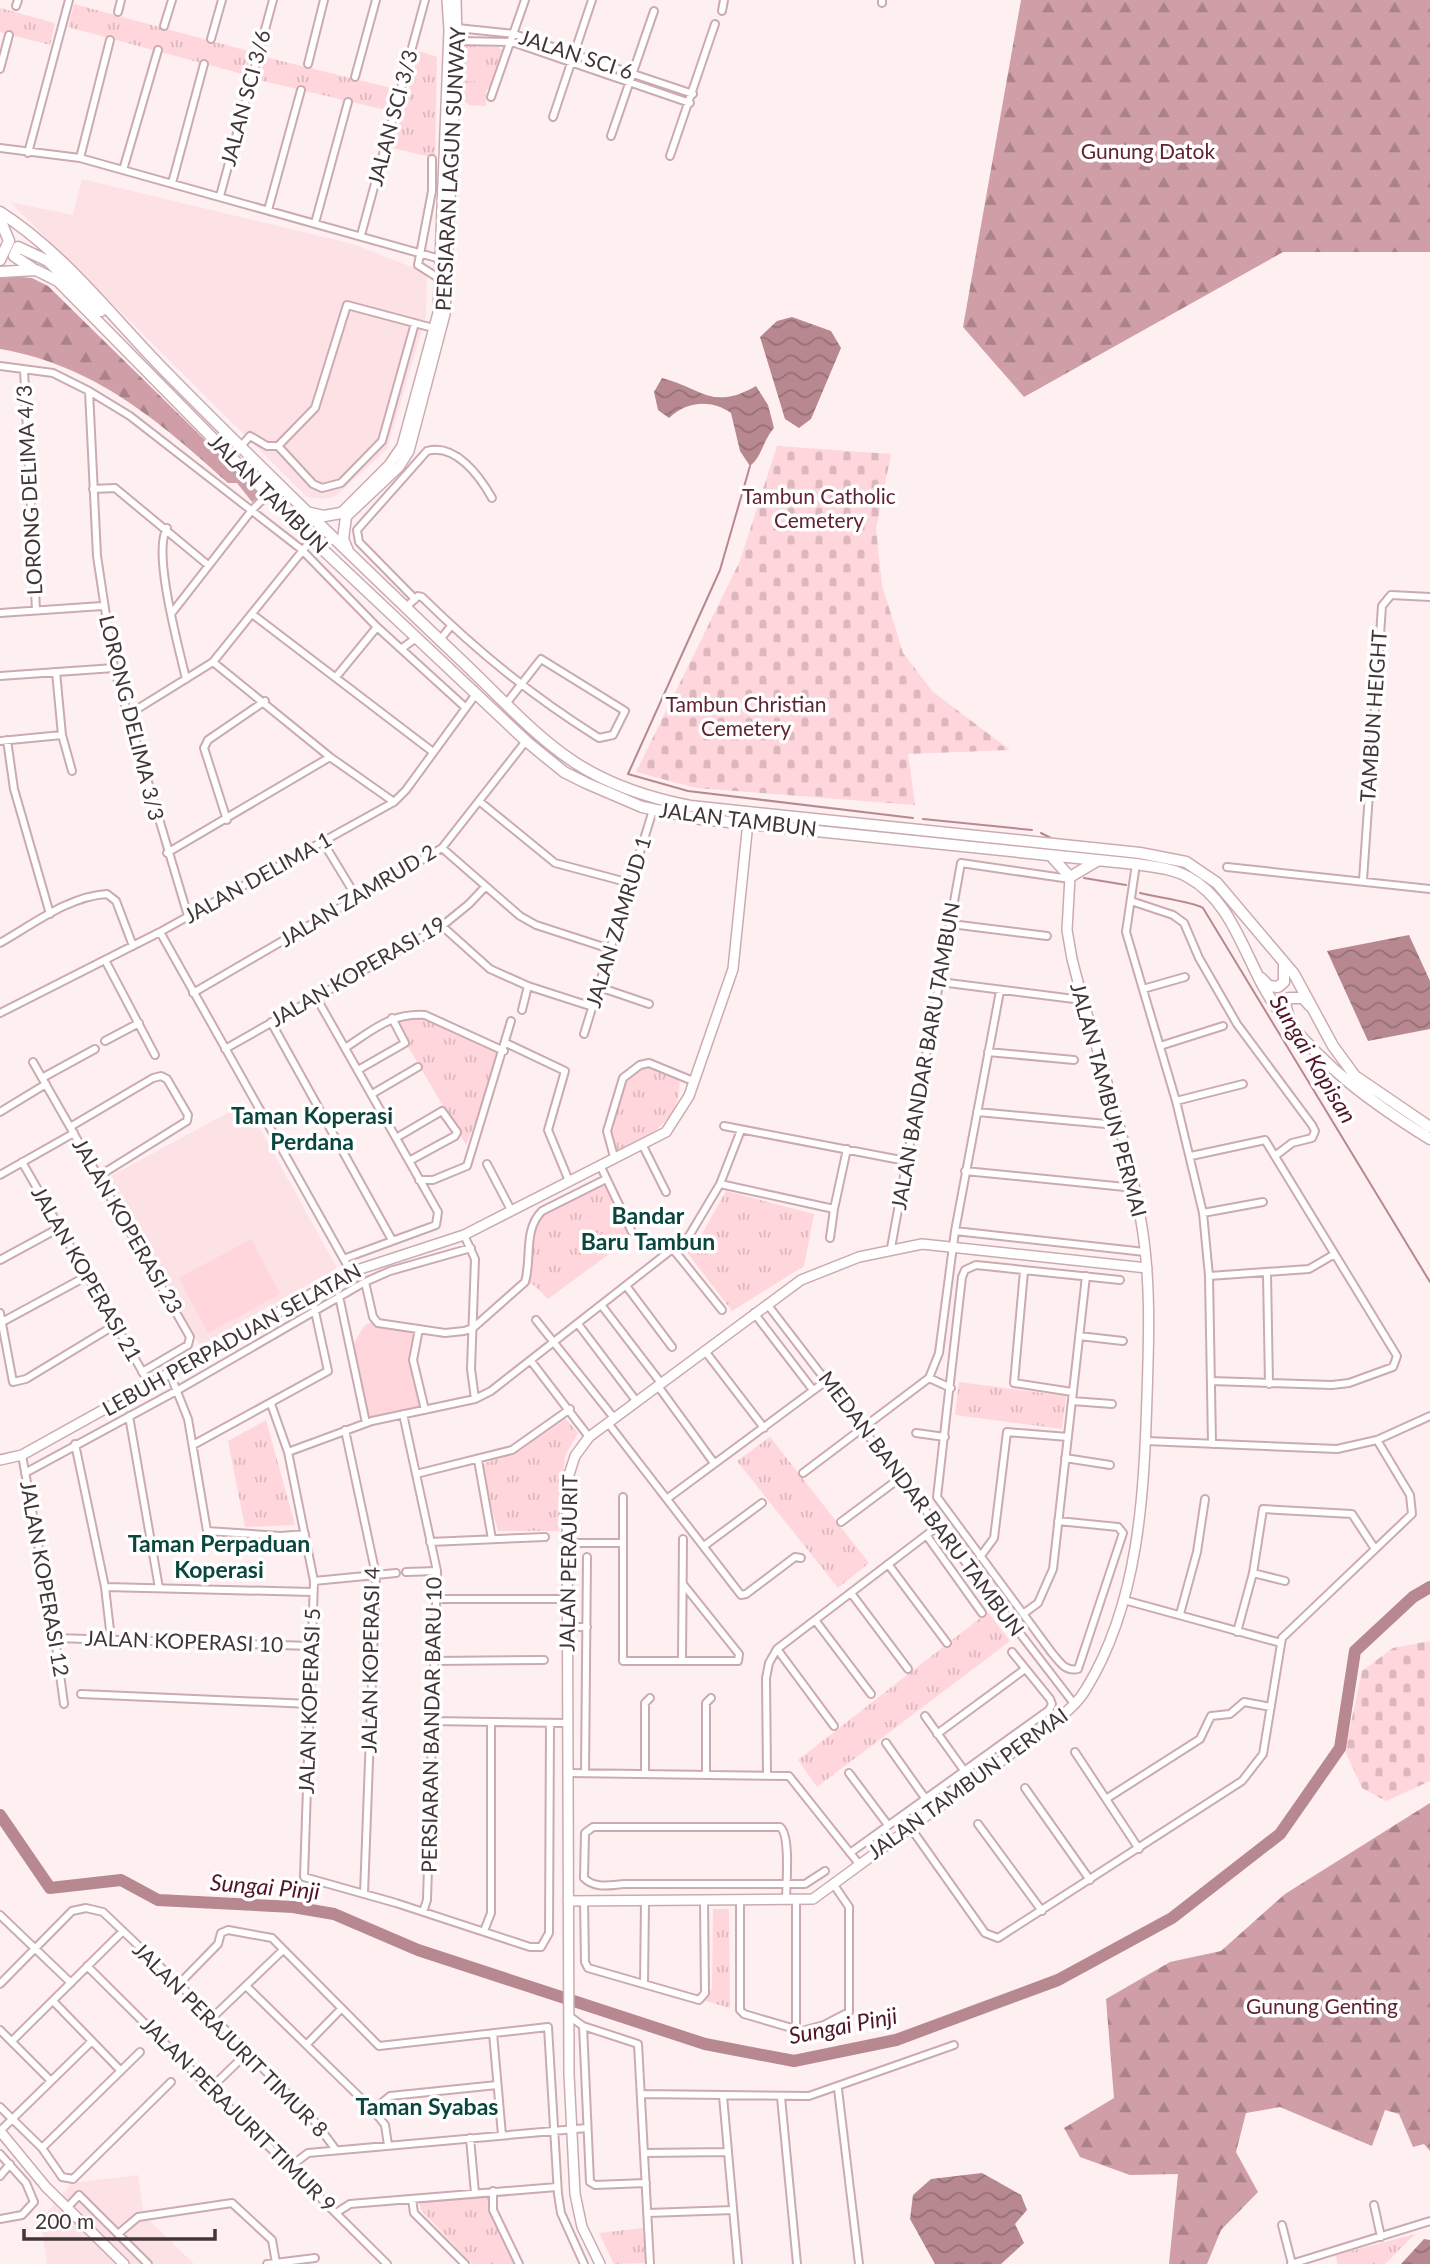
<svg xmlns="http://www.w3.org/2000/svg" width="1430" height="2264" viewBox="0 0 1430 2264" font-family="Lato,sans-serif">
  <style>
    .built { fill: #fce1e5 }
    .grass { fill: url(#grass-tufts) }
    .forest { fill: url(#forest-firs) }
    .cemetery { fill: url(#cemetery-stones) }
    .garden { fill: #fed6dc }
    .water { fill: url(#water-waves) }
    .lines { fill: none; stroke-linecap: round; stroke-linejoin: round }
    .stream { stroke: #b88890; stroke-width: 2 }
    .river { stroke: #b88890; stroke-width: 12 }
    .street-casing { stroke: #ccabb0; stroke-width: 10 }
    .secondary-casing { stroke: #ccabb0; stroke-width: 12 }
    .primary-casing { stroke: #ccabb0; stroke-width: 13 }
    .street { stroke: #fff; stroke-width: 6 }
    .secondary { stroke: #fff; stroke-width: 9 }
    .primary { stroke: #fff; stroke-width: 10 }
    .labels { text-anchor: middle; stroke-width: 7; stroke-linejoin: round; paint-order: stroke }
    .street-label { font-size: 21px; fill: #423537; stroke: #fff }
    .park-label { font-size: 21px; fill: #5f2332; stroke: #fff }
    .water-label { font-size: 23px; font-style: italic; fill: #511626; stroke: #fff }
    .neighbourhood-label { font-size: 23px; font-weight: bold; fill: #09463d; stroke: #fff }
  </style>
  <defs>
    <pattern id="grass-tufts" width="24" height="20" patternUnits="userSpaceOnUse" patternTransform="scale(1.75)"><rect width="24" height="20" fill="#fed6dc"/><path d="M3 7l-1-3M5 7V3M7 7l1-3M15 17l-1-3M17 17v-4M19 17l1-3" fill="none" stroke="#dbb8bd"/></pattern>
    <pattern id="forest-firs" width="22" height="20" patternUnits="userSpaceOnUse" patternTransform="scale(1.75)"><rect width="22" height="20" fill="#cf9ea6"/><path d="M5 1l3.5 6h-7zM16 11l3.5 6h-7z" fill="#aa8288"/></pattern>
    <pattern id="cemetery-stones" width="16" height="16" patternUnits="userSpaceOnUse" patternTransform="scale(1.75)"><rect width="16" height="16" fill="#fed6dc"/><path d="M2 7V4a2 2 0 0 1 4 0v3zM10 15v-3a2 2 0 0 1 4 0v3z" fill="#dbb8bd"/></pattern>
    <pattern id="water-waves" width="16" height="10" patternUnits="userSpaceOnUse" patternTransform="scale(1.75)"><rect width="16" height="10" fill="#b88890"/><path d="M0 5q4-4 8 0t8 0" fill="none" stroke="#977076"/></pattern>
  </defs>
  <rect width="100%" height="100%" fill="#feeff1"/>
  <path class="built" d="M82,179L353,244L427,273L426,316L387,449L336,496L322,499L307,497L10,202L73,215Z
    M246,1103L337,1268L200,1346L109,1177Z
    M138,2175L144,2215L194,2264H47L41,2220L72,2183Z"/>
  <path class="grass" d="M74,4L252,52L246,75L68,27Z
    M0,8L55,23L50,45L0,32Z
    M468,45L498,47L502,50L491,87L486,90V106L469,105L463,100L464,47Z
    M419,51L437,57L435,158L393,148Z
    M265,57L395,89L390,111L259,80Z
    M425,1015L502,1055L466,1145L393,1021Z
    M649,1063L678,1073C688,1119 646,1137 614,1157L607,1131L623,1078Z
    M606,1179L632,1237L548,1299L534,1285L525,1282L536,1217Z
    M726,1191L814,1214L804,1266L732,1311L686,1251L698,1241Z
    M959,1382L1066,1396L1062,1429L955,1415Z
    M563,1416L578,1433L565,1456L559,1531H498L480,1465L521,1450Z
    M266,1420L295,1525L245,1527L228,1441Z
    M770,1437L869,1563L838,1588L737,1461Z
    M988,1612L1010,1641L817,1787L798,1760Z
    M713,1909H729L730,2008L705,2001L712,1988Z
    M488,2194L494,2219L517,2264H472L421,2210L419,2201Z
    M643,2228L648,2263L614,2264L599,2233Z
    M1415,2234L1385,2264H1337L1336,2255Z"/>
  <path class="forest" d="M1021,0H1430V252H1283L1024,397L963,327Z
    M10,276L32,278L48,286L262,496L252,502L237,483H228C159,421 94,365 0,349V278Z
    M1430,1803V2151L1424,2144L1413,2147L1399,2114L1385,2110L1372,2146L1280,2107L1246,2113L1236,2152L1258,2192L1221,2230L1207,2264H1169L1178,2174L1130,2175L1080,2157L1064,2128L1114,2098L1106,1999L1170,1962L1221,1951L1285,1894Z"/>
  <path class="cemetery" d="M777,446L891,454L876,529L882,585L903,653L933,692L1010,750L908,754L915,805L696,788L636,772L740,561Z
    M1430,1641V1781L1386,1801L1362,1788L1345,1751L1362,1671L1393,1648Z"/>
  <path class="garden" d="M465,67L489,68V82L465,81Z
    M251,1239L280,1294L208,1333L179,1278Z
    M375,1321L417,1330L412,1352L422,1408L367,1420L352,1346L365,1325Z"/>
  <path class="water" d="M792,317L831,331L841,348L811,419L799,428L785,419L760,337L777,321Z
    M662,378C704,389 712,411 756,386L768,405L774,428C763,440 762,457 750,466L740,451L731,413C711,399 687,401 669,418L658,410L654,392Z
    M1409,935L1430,981V1029L1368,1041L1327,951Z
    M982,2173L1021,2195L1027,2210L1015,2224L1024,2243L1001,2264H935L910,2219L913,2195L931,2179Z
    M1424,2239L1430,2240V2264H1401Z"/>
  <g class="lines">
    <path class="stream" d="M750,466L720,570L628,774L688,791L913,818
      M923,819L1032,830
      M1041,833L1051,838
      M1084,878L1126,885
      M1140,893C1155,897 1194,902 1203,908L1430,1282"/>
    <path class="river" d="M0,1815L50,1888L121,1880L158,1900L293,1907L334,1914L418,1950L705,2044L794,2061L896,2040L1058,1980L1172,1918L1280,1834L1340,1748L1355,1651L1413,1597L1430,1587"/>
    <g class="street-casing">
      <path id="street" d="M882,3V0
        M16,6L18,0
        M722,11L724,0
        M118,12L121,0
        M164,26L172,0
        M457,28L514,34L693,94
        M211,39L222,0
        M457,41L512,42L690,103
        M308,64L324,0
        M0,69L9,35
        M355,77L376,0
        M491,97L525,0
        M553,117L592,0
        M611,136L654,11
        M0,148L80,158L444,260
        M28,153L69,0
        M670,156L715,24
        M80,158L110,40
        M432,159V191L418,265L440,279
        M123,170L158,50
        M172,183L204,64
        M220,196L273,0
        M268,210L301,90
        M315,223L348,102
        M361,235L425,0
        M0,366L53,373L89,391L130,416L301,549L377,627L466,708
        M24,370L36,610
        M89,391L97,556L114,668L188,916
        M278,446L315,408L347,305L437,329
        M240,447L250,436L267,446H278L313,484L322,488L341,483L382,441L415,323
        M93,489L115,488L208,565
        M167,528C152,552 179,648 186,679
        M415,599L359,542L357,530L427,451C455,443 479,475 492,498
        M405,608L418,596L422,597C478,652 532,696 599,738L613,735L625,711L541,659L505,705
        M0,613L102,606
        M171,614L252,510L268,494
        M252,614L433,752
        M439,641L451,626
        M401,649L416,638
        M213,662L330,757L394,802
        M56,672L62,735L72,771
        M0,676L114,668
        M336,677L377,627
        M126,716L213,662L312,539
        M7,740L14,789L50,914
        M0,741L62,735
        M479,801L555,863L630,883
        M227,820L204,748L208,740L265,701
        M323,842L357,898
        M442,848L520,916L536,925L610,949
        M167,853L330,757
        M1136,864L1126,932L1176,1101L1203,1213L1209,1276L1212,1444
        M1227,867L1430,889
        M1363,880L1382,606L1391,595L1430,597
        M1131,901L1173,915L1184,923L1199,958L1237,1024L1312,1125L1315,1131L1312,1138L1292,1143L1275,1156
        M951,924L1047,936
        M442,926L490,969L528,986L593,1007
        M160,932L351,1272
        M0,943C32,925 69,896 107,894L116,901L133,946
        M105,960L155,1055
        M940,982L1082,1000
        M599,987L649,1004
        M1143,989L1185,977
        M193,993L442,848L526,741
        M316,997L438,1212L436,1225L346,1258
        M522,1010L528,986
        M0,1013L160,932L394,802L406,790L476,694
        M271,1022L392,1240
        M584,1034L653,810
        M105,1041L139,1023
        M506,1043L565,1071L548,1130L569,1181
        M1160,1046L1223,1026
        M345,1048C373,1030 390,1013 425,1015L504,1051
        M225,1049L442,926L469,904L485,887
        M988,1052L1074,1060
        M33,1062L190,1337L188,1345L142,1372
        M358,1070L405,1043L392,1018
        M42,1078L95,1049
        M372,1094L418,1067
        M1176,1101L1243,1084
        M0,1112L46,1084
        M977,1112L1117,1125
        M724,1126L906,1161
        M70,1127L153,1078L161,1076L167,1079L188,1115L187,1121L99,1176
        M396,1138L442,1111L457,1132L455,1136L409,1161
        M642,1144L666,1192
        M1191,1156L1265,1140L1397,1356L1393,1367L1349,1383L1332,1385L1211,1381
        M614,1157L607,1131L623,1078L640,1065L649,1063L693,1081
        M22,1162L150,1385
        M487,1164L511,1210
        M600,1165L632,1232
        M965,1171L1135,1188
        M0,1175L74,1133
        M419,1180H433L467,1166L511,1021
        M720,1184L834,1209L847,1149
        M1203,1213L1263,1202
        M955,1231L1145,1252
        M464,1235L475,1259L471,1369L475,1399
        M830,1238L834,1209
        M891,1248L961,863L1070,879
        M673,1249L722,1310
        M0,1260L59,1228
        M1024,1271L1014,1383L1072,1392
        M1267,1274L1269,1384
        M1209,1276L1309,1269L1333,1255
        M365,1282L373,1317L378,1323L445,1333L464,1331L473,1328L525,1282C532,1259 523,1230 542,1211L606,1179
        M627,1287L672,1347
        M339,1296L366,1423
        M767,1304L1075,1705
        M602,1306L661,1383
        M0,1313L13,1382L26,1379L115,1325
        M754,1313L813,1390
        M536,1320L614,1418
        M2,1322L87,1276
        M578,1324L637,1402
        M419,1329L413,1360L425,1410
        M1079,1336L1123,1341
        M705,1351L764,1428
        M531,1361L589,1437
        M170,1374L188,1419L207,1531L281,1536L305,1534
        M929,1378L951,1388
        M658,1386L714,1463
        M1072,1401L1112,1404
        M271,1404L288,1452L314,1581L304,1877L396,1903L530,1947H541L549,1933L550,1723
        M403,1414L437,1571L427,1900L423,1912
        M129,1416L159,1588
        M608,1423L741,1595L746,1594L795,1557L801,1558
        M345,1430L376,1575L364,1894
        M916,1433L945,1437
        M1146,1441L1337,1449L1377,1440L1430,1416
        M75,1444L105,1587L111,1639
        M193,1445L328,1371L311,1293
        M288,1452L372,1421L475,1399L491,1391L689,1236L720,1184L741,1130
        M22,1455L55,1638L64,1704
        M1065,1458L1110,1465
        M478,1460L492,1539
        M25,1473L178,1390L365,1282L390,1271L471,1248
        M803,1473L929,1378L939,1353L955,1231L1000,991
        M416,1474L512,1450L570,1409
        M623,1497V1661H738L739,1654L683,1584
        M668,1498L826,1381
        M1058,1521L1118,1527L1123,1533L1078,1669C1065,1672 1060,1662 1052,1653L937,1497L962,1277L965,1270L976,1265L1120,1280
        M841,1522L900,1478
        M927,1536L982,1613
        M430,1542L545,1537
        M568,1543H623
        M704,1546L762,1503
        M980,1557L994,1538L1007,1432L1068,1437
        M888,1564L947,1643
        M406,1572L437,1571
        M1253,1573L1285,1581
        M314,1581L396,1573
        M105,1587L313,1592
        M851,1593L908,1669
        M435,1599H567
        M1124,1600L1281,1643
        M1023,1614L1038,1603L1053,1569L1086,1276
        M1180,1614L1197,1552L1205,1499
        M815,1620L871,1694
        M568,1627H587
        M1237,1632L1253,1573L1263,1509L1352,1514L1375,1549
        M55,1638L312,1646
        M777,1649L834,1726
        M682,1660L683,1539
        M434,1661L544,1660
        M81,1694L310,1704
        M925,1716L973,1783
        M431,1721L567,1723
        M937,1734L1025,1669
        M886,1743L925,1798
        M1075,1752L1139,1849
        M568,1773L789,1776L859,1864
        M585,1773L587,1557
        M645,1773V1703L650,1698
        M706,1773V1703L711,1698
        M767,1773L766,1678L769,1663L777,1649L937,1527
        M849,1773L888,1825
        M1025,1788L1090,1880
        M1106,1799L1200,1739L1211,1716L1230,1714L1244,1702L1271,1707
        M978,1824L1042,1911
        M910,1827L985,1933L998,1938L1242,1781L1263,1754L1282,1638L1412,1514L1410,1495L1377,1440
        M850,1853L1049,1710L1052,1704L1050,1699L1012,1652
        M786,1900C786,1885 791,1835 780,1827H593L585,1833L584,1878C595,1889 610,1885 624,1884H805L825,1871
        M584,1901L585,1962L588,1968L699,2000L705,1993L704,1901
        M740,1901V2010L744,2014L802,2031L824,2025L849,2012V1907L834,1885
        M796,1901V2030
        M0,1915L71,1983
        M484,1931L491,1913V1722
        M87,1966L387,2264
        M0,1984L72,1911L86,1908L103,1912L213,2017L316,2123L336,2150
        M644,1984L645,1901
        M178,1985L218,1944L221,1933L228,1930L272,1938L379,2046L548,2027L558,2194L561,2213L584,2264
        M246,1986L373,2110L385,2125L388,2145
        M53,2001L121,2071
        M569,2016L583,2026L638,2044L650,2264
        M213,2017L283,1950
        M583,2026L590,2182L595,2185L646,2183
        M0,2030L50,2080
        M493,2033L502,2135
        M12,2041L123,1931
        M307,2044L341,2009
        M211,2088L246,2054
        M838,2089L859,2264
        M642,2094L809,2096L954,2045
        M723,2096L738,2264
        M781,2097L797,2264
        M0,2107L42,2148L62,2177L73,2179L171,2082
        M373,2110L390,2096L497,2085
        M0,2131L91,2042
        M470,2138L475,2193
        M42,2148L140,2052
        M645,2153L728,2152
        M0,2154L26,2183L34,2202L22,2215L0,2219
        M291,2166L308,2153L587,2128
        M0,2176L10,2164
        M493,2191V2210L519,2264
        M412,2199L414,2213L465,2264
        M1374,2205L1381,2237
        M67,2208L79,2195L148,2264
        M336,2213L350,2204L557,2187
        M648,2213L733,2210
        M1282,2225L1292,2264
        M118,2234L138,2217L232,2203L272,2240L276,2263
        M267,2264L315,2258
        M1291,2264L1430,2221"/>
    </g>
    <g class="secondary-casing">
      <path id="secondary" d="M341,513L389,465L402,446L438,313L449,30L447,0
        M346,517L399,467L409,451L445,314L457,41L456,0
        M0,1460L22,1455L351,1272L464,1235L666,1132L689,1096L733,969L748,822
        M568,1901L813,1899L1053,1723C1065,1713 1078,1703 1086,1689C1139,1603 1144,1494 1147,1396C1149,1338 1151,1278 1141,1221C1126,1133 1094,1046 1072,959L1067,930L1070,877
        M0,2131L46,2187L124,2264
        M600,2264L582,2227L575,2194L569,2074L567,1481L575,1456L589,1437L801,1280L859,1257L922,1244L1147,1268"/>
    </g>
    <g class="primary-casing">
      <path id="primary" d="M0,212C67,255 115,321 171,377C267,474 364,568 463,662C543,739 574,783 690,806L1140,853L1186,862L1217,883L1294,974L1333,1046L1355,1076L1430,1127
        M0,219L9,241L0,260
        M32,268L14,256L18,247L48,261L101,311
        M0,272L36,270L58,281L318,545L526,741L564,772L586,783L642,807L700,819L1136,864C1153,867 1173,868 1188,877C1237,903 1247,971 1280,1012C1326,1069 1369,1101 1430,1139
        M306,512L324,516L341,513
        M346,517L343,539L348,551
        M1051,856L1070,877L1097,861
        M1261,978L1269,986L1278,987L1284,982V963
        M1289,1018L1285,1004L1289,998H1303L1310,1006"/>
    </g>
    <use href="#street" class="street"/>
    <use href="#secondary" class="secondary"/>
    <use href="#primary" class="primary"/>
  </g>
  <g class="labels">
    <g class="street-label">
      <text transform="translate(576 55) rotate(18)" y="7">JALAN SCI 6</text>
      <text transform="translate(246 98) rotate(-75)" y="7">JALAN SCI 3/6</text>
      <text transform="translate(393 118) rotate(-75)" y="7">JALAN SCI 3/3</text>
      <text transform="translate(451 169) rotate(-87)" y="7">PERSIARAN LAGUN SUNWAY</text>
      <text transform="translate(30 490) rotate(-93)" y="7">LORONG DELIMA 4/3</text>
      <text transform="translate(268 494) rotate(45)" y="7">JALAN TAMBUN</text>
      <text transform="translate(1374 716) rotate(-86)" y="7">TAMBUN HEIGHT</text>
      <text transform="translate(131 718) rotate(76)" y="7">LORONG DELIMA 3/3</text>
      <text transform="translate(738 820) rotate(7)" y="7">JALAN TAMBUN</text>
      <text transform="translate(258 878) rotate(-29)" y="7">JALAN DELIMA 1</text>
      <text transform="translate(358 896) rotate(-31)" y="7">JALAN ZAMRUD 2</text>
      <text transform="translate(619 922) rotate(-73)" y="7">JALAN ZAMRUD 1</text>
      <text transform="translate(358 972) rotate(-30)" y="7">JALAN KOPERASI 19</text>
      <text transform="translate(926 1056) rotate(-80)" y="7">JALAN BANDAR BARU TAMBUN</text>
      <text transform="translate(1108 1100) rotate(75)" y="7">JALAN TAMBUN PERMAI</text>
      <text transform="translate(127 1226) rotate(60)" y="7">JALAN KOPERASI 23</text>
      <text transform="translate(86 1274) rotate(60)" y="7">JALAN KOPERASI 21</text>
      <text transform="translate(232 1340) rotate(-29)" y="7">LEBUH PERPADUAN SELATAN</text>
      <text transform="translate(921 1504) rotate(53)" y="7">MEDAN BANDAR BARU TAMBUN</text>
      <text transform="translate(569 1563) rotate(-89)" y="7">JALAN PERAJURIT</text>
      <text transform="translate(44 1579) rotate(80)" y="7">JALAN KOPERASI 12</text>
      <text transform="translate(184 1642) rotate(2)" y="7">JALAN KOPERASI 10</text>
      <text transform="translate(371 1660) rotate(-89)" y="7">JALAN KOPERASI 4</text>
      <text transform="translate(310 1701) rotate(-88)" y="7">JALAN KOPERASI 5</text>
      <text transform="translate(432 1725) rotate(-89)" y="7">PERSIARAN BANDAR BARU 10</text>
      <text transform="translate(968 1784) rotate(-36)" y="7">JALAN TAMBUN PERMAI</text>
      <text transform="translate(230 2040) rotate(45)" y="7">JALAN PERAJURIT TIMUR 8</text>
      <text transform="translate(238 2115) rotate(45)" y="7">JALAN PERAJURIT TIMUR 9</text>
    </g>
    <g class="park-label">
      <text x="1148" y="159">Gunung Datok</text>
      <text x="819" y="504">Tambun Catholic<tspan x="819" dy="24">Cemetery</tspan></text>
      <text x="746" y="712">Tambun Christian<tspan x="746" dy="24">Cemetery</tspan></text>
      <text x="1322" y="2014">Gunung Genting</text>
    </g>
    <g class="water-label">
      <text transform="translate(1313 1059) rotate(59)" y="8">Sungai Kopisan</text>
      <text transform="translate(265 1887) rotate(5)" y="8">Sungai Pinji</text>
      <text transform="translate(843 2026) rotate(-11)" y="8">Sungai Pinji</text>
    </g>
    <g class="neighbourhood-label">
      <text x="312" y="1124">Taman Koperasi<tspan x="312" dy="26">Perdana</tspan></text>
      <text x="648" y="1224">Bandar<tspan x="648" dy="26">Baru Tambun</tspan></text>
      <text x="219" y="1552">Taman Perpaduan<tspan x="219" dy="26">Koperasi</tspan></text>
      <text x="427" y="2115">Taman Syabas</text>
    </g>
  </g>
  <path d="M24 2229v10h191v-10" fill="none" stroke="#423537" stroke-width="3.5"/>
  <text x="35" y="2229" font-size="21" fill="#423537" stroke="#ffffff" stroke-width="5" paint-order="stroke">200 m</text>
</svg>
